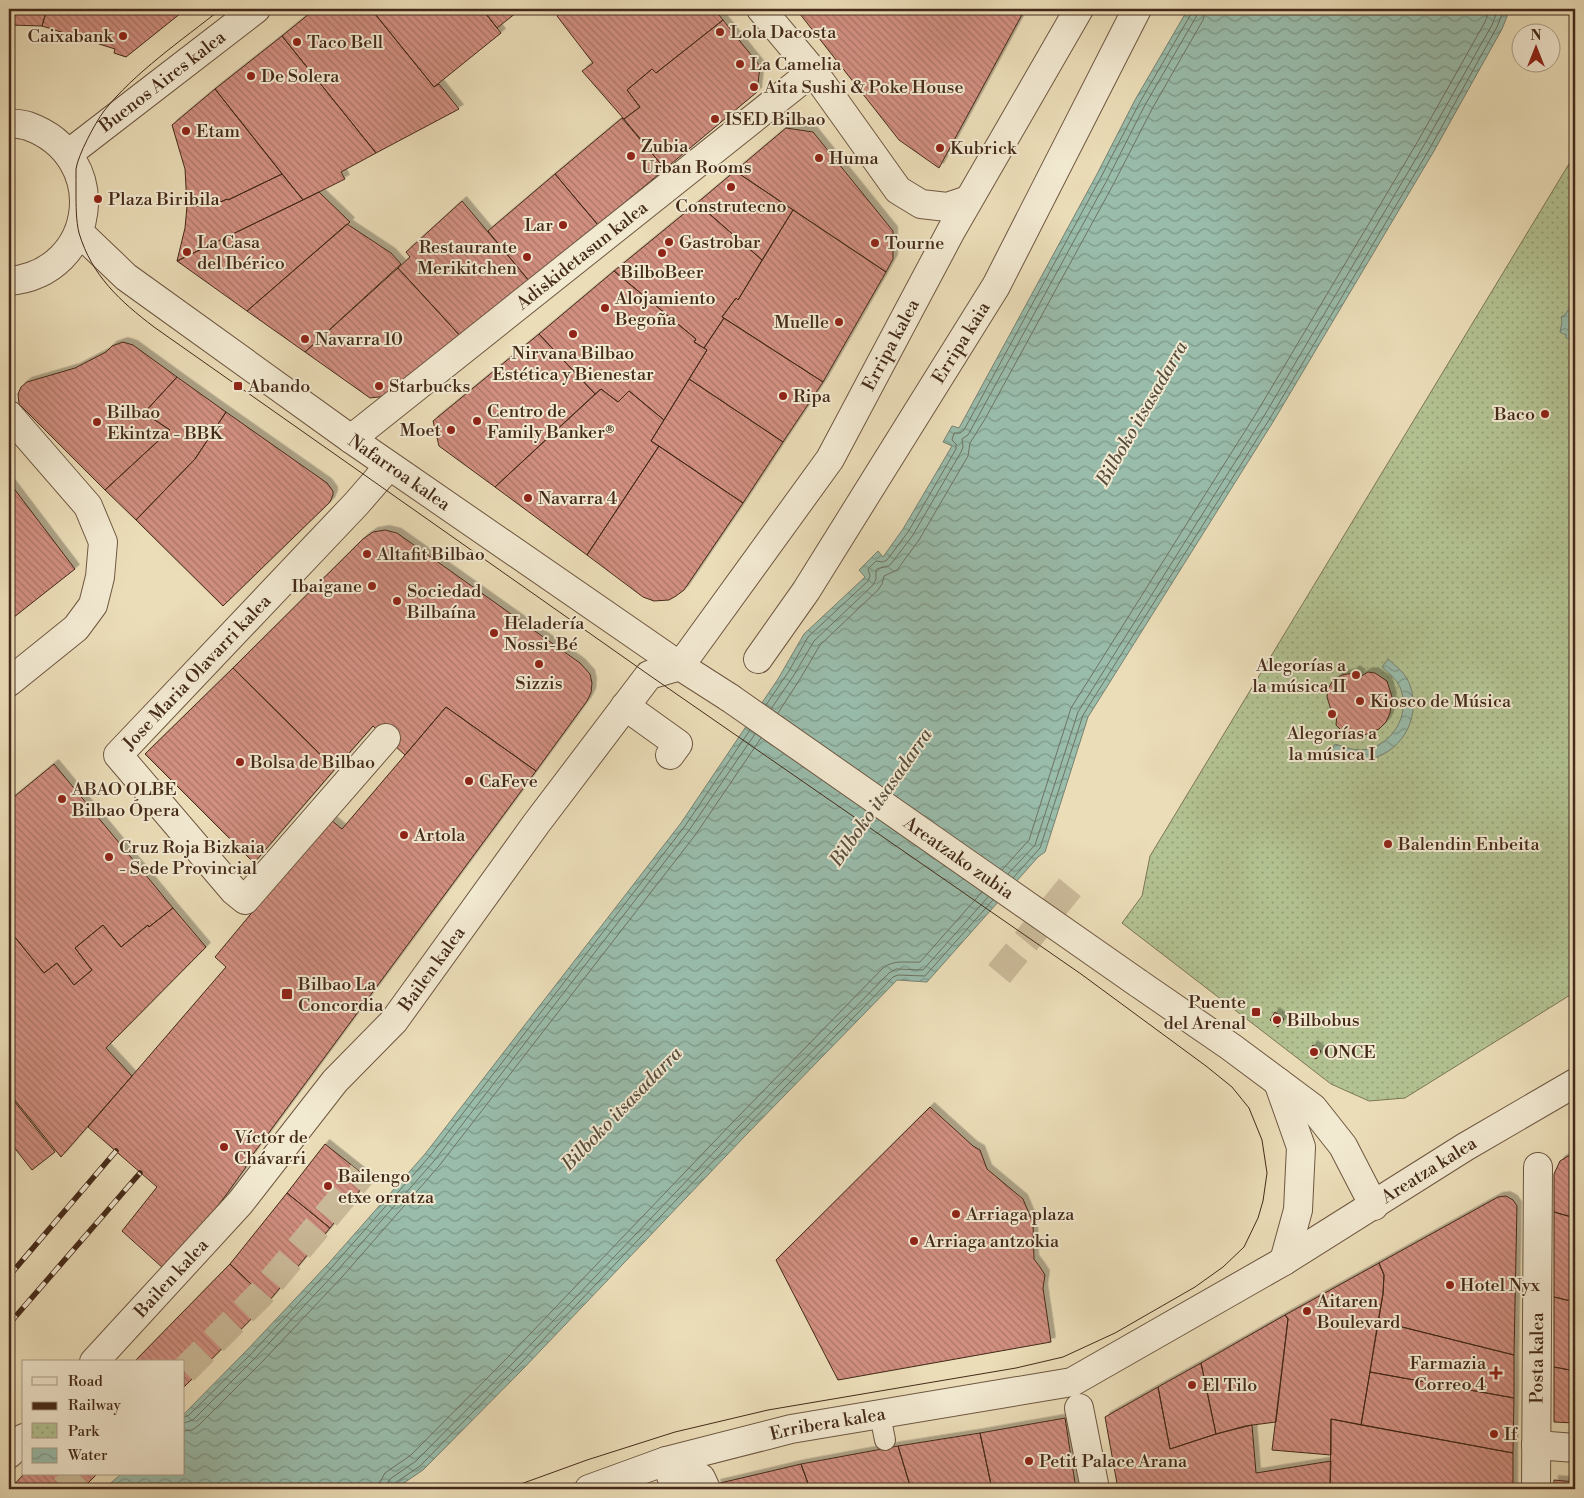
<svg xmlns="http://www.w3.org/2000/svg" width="1584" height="1498" viewBox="0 0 1584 1498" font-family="'Libre Bodoni',serif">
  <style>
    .park { fill: url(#park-dots); stroke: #7c7656 }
    .water { fill: url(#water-waves); stroke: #778271 }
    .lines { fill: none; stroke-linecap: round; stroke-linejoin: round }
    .shore { stroke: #6e7362; stroke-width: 1 }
    .building { fill: url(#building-back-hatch); stroke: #442a19; filter: url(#shadow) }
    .pedestrian-tunnel { stroke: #cab998; stroke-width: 28; stroke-dasharray: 28 14; stroke-linecap: butt }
    .minor-tunnel { stroke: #cab998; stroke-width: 28; stroke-dasharray: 28 14; stroke-linecap: butt }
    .service-casing { stroke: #6e5741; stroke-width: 22 }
    .pedestrian-casing { stroke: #6e5741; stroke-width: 30 }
    .minor-casing { stroke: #6e5741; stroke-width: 30 }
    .tertiary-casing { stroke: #6e5741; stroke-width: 30 }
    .service { stroke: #f2e9d1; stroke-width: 20 }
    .pedestrian { stroke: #f2e9d1; stroke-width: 28 }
    .minor { stroke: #f2e9d1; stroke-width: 28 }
    .tertiary { stroke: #f2e9d1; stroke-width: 28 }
    .tram { stroke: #442a19; stroke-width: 1 }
    .rail-casing { stroke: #442a19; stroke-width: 5.5 }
    .rail { stroke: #f2e9d1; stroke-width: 4; stroke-dasharray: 11; stroke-linecap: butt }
    .minor-bridge-casing { stroke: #6e5741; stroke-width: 30; stroke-linecap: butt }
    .minor-bridge { stroke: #f2e9d1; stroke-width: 28 }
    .poi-dot { fill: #8f2418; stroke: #f2e9d1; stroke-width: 2 }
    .labels { text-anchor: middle; stroke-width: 4; stroke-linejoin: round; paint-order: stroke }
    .poi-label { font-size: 18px; fill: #442a19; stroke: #f2e9d1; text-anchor: start }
    .street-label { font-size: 18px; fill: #442a19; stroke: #f2e9d1 }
    .water-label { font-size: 19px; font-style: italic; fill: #594e3e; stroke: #f2e9d1 }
  </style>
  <defs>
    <pattern id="park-dots" width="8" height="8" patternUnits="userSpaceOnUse" patternTransform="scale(1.25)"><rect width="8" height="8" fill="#b3c292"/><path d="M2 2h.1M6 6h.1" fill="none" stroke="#939e76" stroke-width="1.8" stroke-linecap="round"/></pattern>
    <pattern id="water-waves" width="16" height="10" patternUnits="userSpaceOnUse" patternTransform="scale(1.25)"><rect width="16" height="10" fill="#99bcab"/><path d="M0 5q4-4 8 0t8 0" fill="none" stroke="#7e998a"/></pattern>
    <pattern id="building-back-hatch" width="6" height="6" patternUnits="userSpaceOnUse" patternTransform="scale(1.25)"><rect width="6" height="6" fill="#d18f80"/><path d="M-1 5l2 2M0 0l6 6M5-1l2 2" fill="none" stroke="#ab7568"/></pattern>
    <filter id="shadow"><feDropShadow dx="4.5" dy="-4.5" stdDeviation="0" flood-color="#0004"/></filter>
  </defs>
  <rect width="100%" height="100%" fill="#ebddb8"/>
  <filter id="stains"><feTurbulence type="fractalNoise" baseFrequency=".004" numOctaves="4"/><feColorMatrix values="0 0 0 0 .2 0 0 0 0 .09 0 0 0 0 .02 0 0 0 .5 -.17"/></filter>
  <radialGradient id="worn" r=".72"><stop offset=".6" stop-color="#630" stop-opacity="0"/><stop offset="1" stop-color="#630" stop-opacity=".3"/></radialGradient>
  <path class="park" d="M1575,154V992L1405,1098L1369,1101L1331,1084L1122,923L1142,896L1150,856Z"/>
  <path class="water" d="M1188,9H1510L1502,29L1434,151L1273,422L1088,717L1045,852L1038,857L927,982L897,980L745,1136L522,1370L423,1470L395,1489H104L121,1474H184V1414L248,1349L328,1264L425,1154L681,823L778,679L804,634L865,577L859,570L878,551L883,557L903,529L952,446L943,442L952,426L959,428L1096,176L1135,100Z
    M1573,306H1575V343L1573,344L1571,339L1566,338V335L1560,332L1562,322L1561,317L1565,315L1568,310L1571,311Z
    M1388,659C1397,667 1406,674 1410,685C1422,719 1400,756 1364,760C1352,761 1341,757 1330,753L1335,744C1344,747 1352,750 1361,750C1391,748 1412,715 1400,687C1396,679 1389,673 1382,667Z"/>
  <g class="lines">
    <path class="shore" d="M766,705L789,671L808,637L868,581L870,576L868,569L876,561L883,562L887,560L908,532L956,449V444L952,440L954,433H960L964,430L1100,179L1140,102L1191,14L1192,9
      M771,709L794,675L814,641L873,585L876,579V570C880,566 886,569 891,564L913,535L961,452L963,447L962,439L968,435L979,415L1106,182L1145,105L1196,17L1198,9
      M778,713L800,679L820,645L878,590L882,584L884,576L897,570L919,540L968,456L970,443L985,419L1113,185L1152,109L1203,20L1206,9
      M1002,870L1029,840L1071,708L1257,412L1418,141L1485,22L1490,9
      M1008,874L1035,845L1078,712L1264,416L1424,145L1492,25L1498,9
      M1013,878L1040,848L1083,715L1269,420L1430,148L1497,27L1504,9
      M184,1417L189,1415L252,1353L332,1267L429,1157L685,826L750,730
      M184,1423L193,1420L256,1357L336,1272L434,1161L690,829L755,734
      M184,1431L192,1430L198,1426L262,1362L342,1277L439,1166L696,834L761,738
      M379,1489L380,1482L385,1473L411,1455L508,1357L732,1123L883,968C894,959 907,963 920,962L982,892
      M386,1489L387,1484L390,1479L416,1461L514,1362L737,1128L889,973L896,969L923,970L988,897
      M393,1489L395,1483L420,1466L518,1366L741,1132L893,977L898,975L925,976L993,900"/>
  </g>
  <path class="building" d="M9,9H47L42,26L9,25Z
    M47,9H186L126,57L114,53L115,49L42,26Z
    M315,9H371L434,87L439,84L459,109L376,153L282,36Z
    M371,9H482L501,33L434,87Z
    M482,9H521L497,28Z
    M565,9H714L723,20L656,73L652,69L627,90L640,107L624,119L582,71L593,63L557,16Z
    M796,9H1025L939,168L899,140Z
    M723,20L760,66L757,92L665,169L624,119L640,107L627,90L652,69L656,73Z
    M282,36L376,153L341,172L345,179L303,200L215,89Z
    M215,89L282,174L228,200L227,199L212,206H187L185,169L172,125Z
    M622,118L665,169L598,225L555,174Z
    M786,128L813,132L893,231V259L886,272L735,171Z
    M735,171L793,210L762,260L697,203Z
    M282,174L303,200L177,261L185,228L187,206H212L227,199L228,200Z
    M555,174L598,225L530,282L488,231Z
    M319,192L350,222L247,311L177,261Z
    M462,201L530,282L463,339L398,268L410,257L406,252Z
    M697,203L762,260L738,300L736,298L722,317L724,318L704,348L694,342L696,339L614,271Z
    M793,210L886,272L823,382L722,317L736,298L738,300Z
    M347,224L391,253L401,264L305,352L247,311Z
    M398,268L463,339L396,395L370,398L305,352Z
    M614,271L696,339L694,342L707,350L664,420L629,391L618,402L601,389L595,394L539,334Z
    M724,318L823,382L783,442L689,379L707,350L704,348Z
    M539,334L595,394L495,487L439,446L433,421Z
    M123,342L133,345L177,377L144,413L170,430L105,490L19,404L18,394L21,387L27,382L75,368L106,352L112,346Z
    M177,377L226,412L195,459L136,520L105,490L170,430L144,413Z
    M689,379L783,442L743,503L651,441Z
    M601,389L618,402L629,391L664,420L651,441L659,446L587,555L495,487Z
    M226,412L327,483L333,491V495L330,502L223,606L136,520L195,459Z
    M659,446L743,503L684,590L676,596L669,600L654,601L643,597L587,555Z
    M9,482L75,569L9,621Z
    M385,530L397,533L580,663L590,674L592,683L591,693L587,701L536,771L446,707L405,755L373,726L335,769L233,668L363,539L373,532Z
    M233,668L335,769L254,863L145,754Z
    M1355,670L1361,674L1358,678L1368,672L1375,673L1387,681L1392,697L1390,713L1386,722L1379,729L1364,735L1356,736L1344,733L1336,725L1337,714L1333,719L1328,716L1331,710L1327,697L1328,689L1332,682L1342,675L1353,673Z
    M446,707L536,771L245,1165L246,1167L226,1195L205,1222L164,1269L122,1231L157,1187L88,1127L226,967L215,957L270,891L331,820L342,829Z
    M54,764L173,908L149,927L148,925L121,947L103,925L75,948L92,970L74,985L57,963L44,973L9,930V801Z
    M173,908L206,947L106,1048L132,1076L61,1157L9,1093V930L44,973L57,963L74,985L92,970L75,948L103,925L121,947L148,925L149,927Z
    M1275,1012L1284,1019L1278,1027L1270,1020Z
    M1313,1045L1321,1051L1316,1059L1308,1053Z
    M10,1096L55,1152L32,1170L9,1141Z
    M930,1107L973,1146L980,1150L987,1169L1023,1199L1033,1223L1034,1259L1040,1267L1045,1275L1043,1288L1051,1342L838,1380L776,1260Z
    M325,1144L369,1179L330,1228L287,1193Z
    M1575,1152V1218L1554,1212V1174L1560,1161Z
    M287,1193L330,1228L269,1301L230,1264Z
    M1506,1196L1513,1200L1517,1206L1514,1355L1378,1321L1383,1294L1384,1275L1379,1263L1498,1197Z
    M1554,1212L1575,1218V1302L1554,1297Z
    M1379,1263L1384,1275L1383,1294L1361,1425L1331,1419V1455L1272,1450L1288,1319L1285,1315Z
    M230,1264L269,1301L184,1387V1362H134Z
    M1554,1297L1575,1302V1371L1554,1367Z
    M1285,1315L1288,1319L1276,1422L1245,1426L1216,1434L1201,1363Z
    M1378,1321L1514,1355V1398L1370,1372Z
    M1201,1363L1216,1434L1170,1449L1158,1387Z
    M1554,1367L1575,1371V1423L1554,1422Z
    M1370,1372L1514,1398L1513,1453L1361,1425Z
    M1158,1387L1170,1449L1216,1434L1252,1425L1256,1473L1331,1461L1330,1489H1118L1105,1417Z
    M1065,1418L1076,1489H992L980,1433Z
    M1331,1419L1513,1453V1489H1330Z
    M980,1433L992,1489H911L898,1446Z
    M898,1446L911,1489H810L801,1464Z
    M801,1464L810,1489H718L716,1484Z
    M24,1474H97L82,1489H10Z
    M1554,1480L1575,1482V1489H1554Z"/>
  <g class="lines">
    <path class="pedestrian-tunnel" d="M999,974L1072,885"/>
    <path class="minor-tunnel" d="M184,1371L261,1294L362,1174
      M64,1489L79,1474"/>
    <g class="service-casing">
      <path id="service" d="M880,1415L885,1440"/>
    </g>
    <g class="pedestrian-casing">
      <g id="pedestrian">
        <path id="s1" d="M351,439L813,71"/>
        <path id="s2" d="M758,659L806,591L996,286L1137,9"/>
        <path d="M625,706L678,744L670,755"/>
        <path d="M1079,1408L1095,1489"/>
        <path d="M1536,1445L1575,1448"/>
        <path d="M666,1461L674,1485L701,1478L706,1489"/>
        <path id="s3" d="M1536,1489L1538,1167"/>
      </g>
    </g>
    <g class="minor-casing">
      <g id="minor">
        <path d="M761,9L813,71L898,190L921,204L947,207L968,200"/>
        <path id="s4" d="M79,232L126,277L351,439L680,666L730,698"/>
        <path d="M9,415L88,506L103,542L100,577L93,605L76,628L9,682"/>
        <path id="s5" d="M680,666L830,459L951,231L1079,9"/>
        <path id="s6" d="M386,738L245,900L234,891L118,755L357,503L389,466"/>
        <path d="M1138,983L1231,1047L1313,1108L1343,1146L1374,1206"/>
        <path d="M1278,1082L1301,1147L1298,1210L1284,1261"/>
        <path id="s7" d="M94,1362L240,1203L335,1081L394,1021L536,824L649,675L680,666"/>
        <path d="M9,1454L24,1438"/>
        <path id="s8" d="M589,1489L666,1461L791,1429L1072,1382L1284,1261L1465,1147L1575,1083"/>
      </g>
    </g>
    <g class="tertiary-casing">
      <g id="tertiary">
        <path d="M9,123C15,124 22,124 28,126C112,156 98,273 9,281"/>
        <path id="s9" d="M68,154L256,9"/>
      </g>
    </g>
    <use href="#service" class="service"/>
    <use href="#pedestrian" class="pedestrian"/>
    <use href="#minor" class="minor"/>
    <use href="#tertiary" class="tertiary"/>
    <path class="tram" d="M221,9C182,40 134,73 104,111C95,123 78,155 76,169C76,177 76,184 76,192C76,205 76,221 79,233C92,276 120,301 154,327L649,675L1081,974L1206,1066L1232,1087L1249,1108L1262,1140L1267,1173L1263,1201L1258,1218L1244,1247L1223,1267L1195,1287L1115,1333L1063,1357L1016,1368L768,1410L675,1432L587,1460L507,1489"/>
    <g class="rail-casing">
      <path id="rail" d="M9,1276L116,1151
        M9,1324L140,1173"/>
    </g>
    <use href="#rail" class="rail"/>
    <g class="minor-bridge-casing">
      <g id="minor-bridge">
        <path id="s10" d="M730,698L1138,983"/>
      </g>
    </g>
    <use href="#minor-bridge" class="minor-bridge"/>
  </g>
  <g class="poi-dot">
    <circle cx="720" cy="32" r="5"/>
    <circle cx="123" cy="36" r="5"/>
    <circle cx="297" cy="42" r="5"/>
    <circle cx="740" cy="64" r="5"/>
    <circle cx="251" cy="76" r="5"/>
    <circle cx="754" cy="87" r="5"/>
    <circle cx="715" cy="119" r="5"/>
    <circle cx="186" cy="131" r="5"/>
    <circle cx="940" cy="148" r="5"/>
    <circle cx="631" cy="156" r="5"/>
    <circle cx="819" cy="158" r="5"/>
    <circle cx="731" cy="187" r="5"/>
    <circle cx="98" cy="199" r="5"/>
    <circle cx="563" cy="225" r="5"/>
    <circle cx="669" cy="242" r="5"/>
    <circle cx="875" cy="243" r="5"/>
    <circle cx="187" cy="252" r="5"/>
    <circle cx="662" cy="253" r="5"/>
    <circle cx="527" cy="257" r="5"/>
    <circle cx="605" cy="308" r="5"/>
    <circle cx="839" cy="322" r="5"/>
    <circle cx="573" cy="334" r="5"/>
    <circle cx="305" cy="339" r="5"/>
    <rect x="233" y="381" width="10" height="10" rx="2.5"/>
    <circle cx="379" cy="386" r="5"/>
    <circle cx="783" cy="396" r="5"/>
    <circle cx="1545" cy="414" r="5"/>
    <circle cx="477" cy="421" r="5"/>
    <circle cx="97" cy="422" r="5"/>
    <circle cx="451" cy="430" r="5"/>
    <circle cx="528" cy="498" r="5"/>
    <circle cx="367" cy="554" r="5"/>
    <circle cx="372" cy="586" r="5"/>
    <circle cx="397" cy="601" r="5"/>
    <circle cx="494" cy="633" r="5"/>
    <circle cx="539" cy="664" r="5"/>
    <circle cx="1356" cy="675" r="5"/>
    <circle cx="1360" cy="701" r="5"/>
    <circle cx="1332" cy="714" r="5"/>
    <circle cx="240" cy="762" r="5"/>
    <circle cx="469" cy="781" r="5"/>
    <circle cx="62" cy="799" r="5"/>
    <circle cx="404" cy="835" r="5"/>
    <circle cx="1388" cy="844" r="5"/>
    <circle cx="109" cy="857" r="5"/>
    <rect x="281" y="988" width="12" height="12" rx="2.5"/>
    <rect x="1251" y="1007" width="10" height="10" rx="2.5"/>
    <circle cx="1277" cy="1020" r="5"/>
    <circle cx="1314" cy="1052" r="5"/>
    <circle cx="224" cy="1147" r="5"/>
    <circle cx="328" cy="1186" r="5"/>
    <circle cx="956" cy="1214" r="5"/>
    <circle cx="914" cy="1241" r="5"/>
    <circle cx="1450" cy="1285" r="5"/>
    <circle cx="1307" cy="1311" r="5"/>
    <path d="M1493.5 1365.5h5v5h5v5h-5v5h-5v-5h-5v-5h5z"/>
    <circle cx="1192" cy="1385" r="5"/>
    <circle cx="1494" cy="1434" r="5"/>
    <circle cx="1029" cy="1461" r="5"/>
  </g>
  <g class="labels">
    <g class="poi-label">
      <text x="730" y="38">Lola Dacosta</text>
      <text x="113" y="42" text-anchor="end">Caixabank</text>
      <text x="307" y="48">Taco Bell</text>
      <text x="750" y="70">La Camelia</text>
      <text x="261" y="82">De Solera</text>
      <text x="764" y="93">Aita Sushi &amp; Poke House</text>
      <text x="725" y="125">ISED Bilbao</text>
      <text x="196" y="137">Etam</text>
      <text x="641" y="152">Zubia<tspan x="641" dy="21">Urban Rooms</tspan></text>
      <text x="950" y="154">Kubrick</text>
      <text x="829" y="164">Huma</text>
      <text x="108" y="205">Plaza Biribila</text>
      <text x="731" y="212" text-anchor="middle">Construtecno</text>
      <text x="553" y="231" text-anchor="end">Lar</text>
      <text x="197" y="248">La Casa<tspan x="197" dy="21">del Ibérico</tspan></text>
      <text x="679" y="248">Gastrobar</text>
      <text x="885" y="249">Tourne</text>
      <text x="517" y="253" text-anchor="end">Restaurante<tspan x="517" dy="21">Merikitchen</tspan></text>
      <text x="662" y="278" text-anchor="middle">BilboBeer</text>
      <text x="615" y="304">Alojamiento<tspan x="615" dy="21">Begoña</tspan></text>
      <text x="829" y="328" text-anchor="end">Muelle</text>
      <text x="315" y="345">Navarra 10</text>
      <text x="573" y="359" text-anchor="middle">Nirvana Bilbao<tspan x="573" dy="21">Estética y Bienestar</tspan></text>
      <text x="248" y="392">Abando</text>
      <text x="389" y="392">Starbucks</text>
      <text x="793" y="402">Ripa</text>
      <text x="487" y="417">Centro de<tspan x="487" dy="21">Family Banker®</tspan></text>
      <text x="107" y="418">Bilbao<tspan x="107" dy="21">Ekintza - BBK</tspan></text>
      <text x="1535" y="420" text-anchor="end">Baco</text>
      <text x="441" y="436" text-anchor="end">Moet</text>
      <text x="538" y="504">Navarra 4</text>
      <text x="377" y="560">Altafit Bilbao</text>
      <text x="362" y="592" text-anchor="end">Ibaigane</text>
      <text x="407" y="597">Sociedad<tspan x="407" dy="21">Bilbaína</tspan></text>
      <text x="504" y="629">Heladería<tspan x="504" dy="21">Nossi-Bé</tspan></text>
      <text x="1346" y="671" text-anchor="end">Alegorías a<tspan x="1346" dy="21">la música II</tspan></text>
      <text x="539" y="689" text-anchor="middle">Sizzis</text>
      <text x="1370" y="707">Kiosco de Música</text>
      <text x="1332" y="739" text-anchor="middle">Alegorías a<tspan x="1332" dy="21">la música I</tspan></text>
      <text x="250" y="768">Bolsa de Bilbao</text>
      <text x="479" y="787">CaFeve</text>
      <text x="72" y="795">ABAO OLBE<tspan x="72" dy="21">Bilbao Ópera</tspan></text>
      <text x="414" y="841">Artola</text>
      <text x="1398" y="850">Balendin Enbeita</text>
      <text x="119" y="853">Cruz Roja Bizkaia<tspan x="119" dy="21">- Sede Provincial</tspan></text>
      <text x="298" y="990">Bilbao La<tspan x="298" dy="21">Concordia</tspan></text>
      <text x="1246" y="1008" text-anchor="end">Puente<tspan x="1246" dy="21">del Arenal</tspan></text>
      <text x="1287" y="1026">Bilbobus</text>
      <text x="1324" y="1058">ONCE</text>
      <text x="234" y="1143">Víctor de<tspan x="234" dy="21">Chávarri</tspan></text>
      <text x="338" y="1182">Bailengo<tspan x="338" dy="21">etxe orratza</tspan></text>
      <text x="966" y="1220">Arriaga plaza</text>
      <text x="924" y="1247">Arriaga antzokia</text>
      <text x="1460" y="1291">Hotel Nyx</text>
      <text x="1317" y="1307">Aitaren<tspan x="1317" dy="21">Boulevard</tspan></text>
      <text x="1486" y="1369" text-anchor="end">Farmazia<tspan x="1486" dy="21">Correo 4</tspan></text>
      <text x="1202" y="1391">El Tilo</text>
      <text x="1504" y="1440">If</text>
      <text x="1039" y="1467">Petit Palace Arana</text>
    </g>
    <g class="street-label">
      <text dy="6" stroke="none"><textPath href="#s9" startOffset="119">Buenos Aires kalea</textPath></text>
      <text dy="6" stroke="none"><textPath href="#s1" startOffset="295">Adiskidetasun kalea</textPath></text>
      <text dy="6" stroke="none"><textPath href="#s2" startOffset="376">Erripa kaia</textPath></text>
      <text dy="6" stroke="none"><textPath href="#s5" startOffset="385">Erripa kalea</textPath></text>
      <text dy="6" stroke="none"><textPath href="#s4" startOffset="401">Nafarroa kalea</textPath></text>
      <text dy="6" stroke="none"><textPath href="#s6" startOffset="522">Jose Maria Olavarri kalea</textPath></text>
      <text dy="6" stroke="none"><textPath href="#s10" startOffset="279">Areatzako zubia</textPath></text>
      <text dy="6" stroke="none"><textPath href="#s7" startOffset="519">Bailen kalea</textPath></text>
      <text dy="6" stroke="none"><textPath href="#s8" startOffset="911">Areatza kalea</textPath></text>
      <text dy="6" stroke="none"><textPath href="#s7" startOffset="114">Bailen kalea</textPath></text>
      <text dy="6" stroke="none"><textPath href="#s3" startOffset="131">Posta kalea</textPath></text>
      <text dy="6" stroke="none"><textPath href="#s8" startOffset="248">Erribera kalea</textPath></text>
    </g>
    <g class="water-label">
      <text transform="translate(1141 413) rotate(-60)" y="7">Bilboko itsasadarra</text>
      <text transform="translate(880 797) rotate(-55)" y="7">Bilboko itsasadarra</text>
      <text transform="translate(621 1108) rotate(-46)" y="7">Bilboko itsasadarra</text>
    </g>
  </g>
  <rect width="1584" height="1498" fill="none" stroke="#ebddb8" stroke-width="30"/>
  <rect x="10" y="10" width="1564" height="1478" fill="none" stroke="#442a19" stroke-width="2.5"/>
  <rect x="15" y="15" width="1554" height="1468" fill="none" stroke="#442a19"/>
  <rect x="22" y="1360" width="162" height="115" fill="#f2e9d1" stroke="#ac9d87"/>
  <rect x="32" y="1377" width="25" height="8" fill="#f2e9d1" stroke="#ac9d87"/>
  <text x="68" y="1386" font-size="15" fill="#442a19">Road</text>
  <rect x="32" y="1402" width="25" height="8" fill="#442a19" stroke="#ac9d87"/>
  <text x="68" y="1410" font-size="15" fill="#442a19">Railway</text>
  <rect x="32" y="1423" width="25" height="15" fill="url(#park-dots)" stroke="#ac9d87"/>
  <text x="68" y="1436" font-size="15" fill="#442a19">Park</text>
  <rect x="32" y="1448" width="25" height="15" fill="url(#water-waves)" stroke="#ac9d87"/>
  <text x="68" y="1460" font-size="15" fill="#442a19">Water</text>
  <g transform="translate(1536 48)"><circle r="24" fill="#f2e9d1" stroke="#ac9d87"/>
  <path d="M0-4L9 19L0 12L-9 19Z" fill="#8f2418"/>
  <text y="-8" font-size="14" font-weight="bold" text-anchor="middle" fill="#442a19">N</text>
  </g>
  <rect width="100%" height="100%" filter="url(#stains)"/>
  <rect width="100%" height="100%" fill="url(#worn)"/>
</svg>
